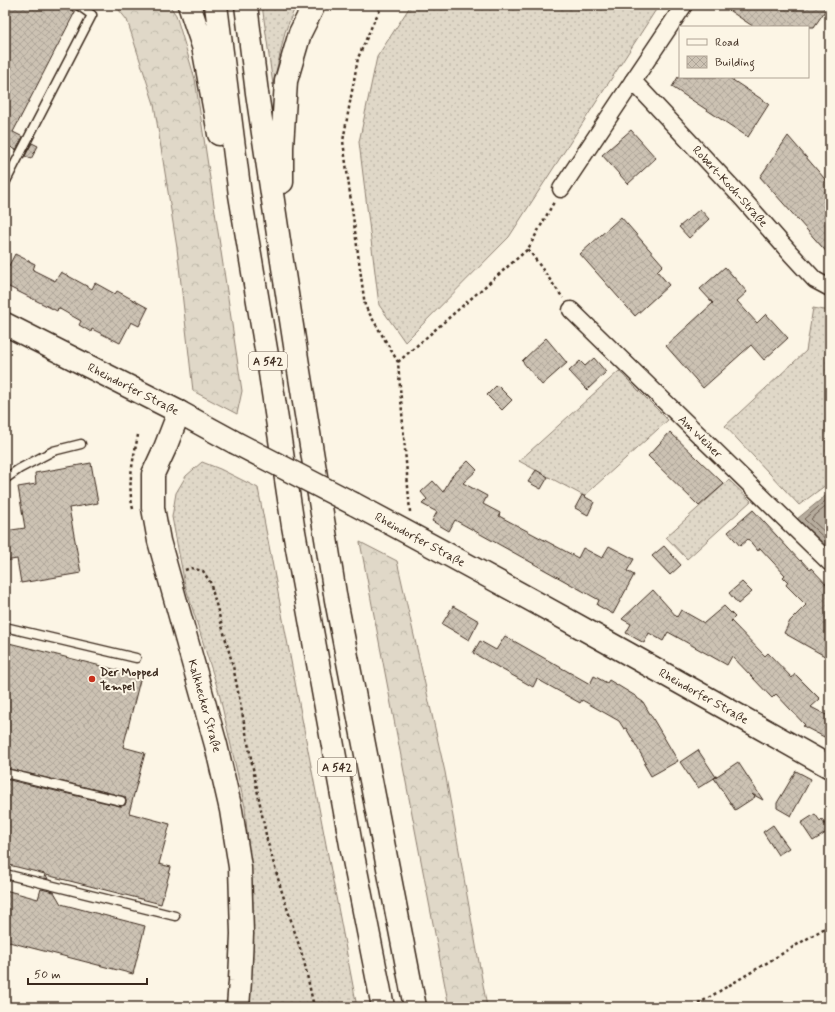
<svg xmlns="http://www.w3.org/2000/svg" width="835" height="1012" viewBox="0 0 835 1012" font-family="Mynerve,sans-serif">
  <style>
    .grass { fill: url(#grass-dots); stroke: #8e8173 }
    .forest { fill: url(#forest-crowns); stroke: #8e8173 }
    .water { fill: #b7ad9e; stroke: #85796b }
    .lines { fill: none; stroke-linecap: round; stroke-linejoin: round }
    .shore { stroke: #6d5e51; stroke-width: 1 }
    .building { fill: url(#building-cross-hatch); stroke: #3b2a1e }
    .service-casing { stroke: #3b2a1e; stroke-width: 11 }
    .minor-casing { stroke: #3b2a1e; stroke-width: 19 }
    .secondary-casing { stroke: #3b2a1e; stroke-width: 25 }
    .motorway-casing { stroke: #3b2a1e; stroke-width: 25 }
    .path { stroke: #3b2a1e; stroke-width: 2.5; stroke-dasharray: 3 3; stroke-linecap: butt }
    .service { stroke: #fcf5e5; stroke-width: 8 }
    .minor { stroke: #fcf5e5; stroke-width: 16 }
    .secondary { stroke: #fcf5e5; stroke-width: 22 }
    .motorway { stroke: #fcf5e5; stroke-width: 22 }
    .secondary-bridge-casing { stroke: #3b2a1e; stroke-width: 25; stroke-linecap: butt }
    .secondary-bridge { stroke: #fcf5e5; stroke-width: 22 }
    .poi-dot { fill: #c8321e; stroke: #fcf5e5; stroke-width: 1.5 }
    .labels { text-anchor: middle; stroke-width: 4; stroke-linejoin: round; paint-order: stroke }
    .shield { fill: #fcf5e5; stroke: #75675a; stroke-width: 1 }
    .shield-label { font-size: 11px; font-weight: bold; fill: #3b2a1e }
    .street-label { font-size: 12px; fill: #3b2a1e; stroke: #fcf5e5 }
    .poi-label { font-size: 12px; font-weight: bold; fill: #3b2a1e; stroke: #fcf5e5; text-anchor: start }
  </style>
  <defs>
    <pattern id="grass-dots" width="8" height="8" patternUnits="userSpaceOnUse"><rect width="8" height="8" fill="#e0d8c8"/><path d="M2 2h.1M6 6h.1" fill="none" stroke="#c1baab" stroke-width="1.8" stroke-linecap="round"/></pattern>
    <pattern id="forest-crowns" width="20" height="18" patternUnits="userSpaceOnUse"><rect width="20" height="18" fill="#e0d8c8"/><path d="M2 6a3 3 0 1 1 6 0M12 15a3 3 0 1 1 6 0" fill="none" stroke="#c1baab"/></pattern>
    <pattern id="building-cross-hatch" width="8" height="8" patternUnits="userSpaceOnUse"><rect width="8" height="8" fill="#ccc2b3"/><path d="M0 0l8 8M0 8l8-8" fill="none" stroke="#b0a79a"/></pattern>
  </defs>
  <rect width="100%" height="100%" fill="#fcf5e5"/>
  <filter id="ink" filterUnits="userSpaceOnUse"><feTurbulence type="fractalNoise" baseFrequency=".025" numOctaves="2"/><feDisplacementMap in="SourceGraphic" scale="8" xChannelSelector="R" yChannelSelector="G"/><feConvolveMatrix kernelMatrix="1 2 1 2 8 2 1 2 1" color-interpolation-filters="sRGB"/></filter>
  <g filter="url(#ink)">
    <path class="grass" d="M262,5H296L285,32L273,85Z
      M411,5H659L509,237L405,342L379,305L359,142L377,57Z
      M813,308L830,311V482L799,505L725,426L806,351Z
      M619,371L668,420L584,496L519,461Z
      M202,462L220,469L258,488L357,1007H250L253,905L245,807L219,693L185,585L172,517L176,493L186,476Z
      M729,480L751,501L687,559L666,537Z"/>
    <path class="forest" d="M115,5H169L176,15L195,79L242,391L237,414L193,391L177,248L154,104L127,20Z
      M360,542L397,561L445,772L487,1007H449Z"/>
    <path class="water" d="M830,492V549L797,519Z"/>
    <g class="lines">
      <path class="shore" d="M830,497L804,519L830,543
        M830,503L811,519L830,537"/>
    </g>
    <path class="building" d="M5,5H63L75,12L13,132L23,137L16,150L7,145L5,148Z
      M721,5H829L814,27H754Z
      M678,77H728L769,104L748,137L672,87Z
      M631,130L656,158L628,184L602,155Z
      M788,136L830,185V256L760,177Z
      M32,143L38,146L31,159L25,156Z
      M700,209L709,219L689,238L679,227Z
      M621,217L663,265L657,271L669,285L635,316L580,254Z
      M15,254L35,264L33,270L55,281L61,272L92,289L95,283L115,294L117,291L148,308L139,326L131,322L120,343L92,329L91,332L79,325L81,321L58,308L57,311L5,285V273Z
      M725,267L747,292L737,301L757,323L766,314L788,338L764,360L751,345L703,388L666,346L713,303L700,289Z
      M546,338L567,363L542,385L522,361Z
      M594,358L606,372L587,390L569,371L580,361L585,366Z
      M497,385L512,400L502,410L487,395Z
      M670,432L724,484L699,506L648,456Z
      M468,461L477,470L463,483L487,496L483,504L500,513L499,516L578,558L583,548L602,558L609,546L634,559L627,571L634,575L613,614L597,605L599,600L455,520L449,531L432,521L437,512L422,504L427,499L421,492L433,481L443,492L452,476Z
      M91,463L98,503L69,508L81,573L21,583L17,559L5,561V531L25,528L18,487L36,484L35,473Z
      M536,470L548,477L541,489L528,482Z
      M582,495L594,502L588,515L575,508Z
      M753,510L800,561L801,560L810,570L811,568L830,588V659L784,633L790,621L806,605L786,585L788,582L783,577L785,575L760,548L758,551L748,539L740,546L728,532Z
      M664,546L681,565L670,575L652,556Z
      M742,582L752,592L738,604L729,593Z
      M653,590L677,617L681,610L704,623L724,606L735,617L731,621L765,656L768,653L792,678L795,674L820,699L811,707L830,717V740L803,726L805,725L776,694L772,698L732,656L727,665L668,632L663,641L649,633L644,643L626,633L631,624L622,619Z
      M453,606L479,621L469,640L442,624Z
      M505,636L590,684L594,676L607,683L609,680L637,697V698L643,702L678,761L651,776L644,764L646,763L626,728L624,729L619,721L582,700L580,703L537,679L533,687L473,653L480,641L496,650Z
      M5,642L141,676L123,747L145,753L129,813L170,824L159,864L171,867L161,904L46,875L48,879L44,878L45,874L5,864V779L120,806L125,805L126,802L125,797L122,796L5,768Z
      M698,750L716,777L698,788L695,783H694L680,762Z
      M738,762L763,800L752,794L755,797L735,810L714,778Z
      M796,771L811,779L791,816L777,808V803Z
      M815,814L820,821L822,819L829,831L813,841L801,823Z
      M773,825L780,835L779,837L780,836L789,848L778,855L763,832Z
      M41,889L54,892L61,904L145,926L133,974L5,941V890L38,899Z"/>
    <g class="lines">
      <g class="service-casing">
        <path id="service" d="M5,183L92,15L78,5
          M5,479L19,469L53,451L81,444
          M5,627L136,658
          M5,773L121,801
          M5,874L175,916"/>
      </g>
      <g class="minor-casing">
        <g id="minor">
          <path id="s1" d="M684,5L633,81L741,197L791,254L815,280L830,288"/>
          <path d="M561,189L633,81"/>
          <path id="s2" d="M571,310L830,563"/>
        </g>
      </g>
      <g class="secondary-casing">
        <g id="secondary">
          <path id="s3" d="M5,324L179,412L234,442"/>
          <path id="s4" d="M179,412L165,448L153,474V508L159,541L216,745L231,810L240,867L242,934L240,981L238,1007"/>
          <path id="s5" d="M354,504C514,589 672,678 830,767"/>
        </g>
      </g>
      <g class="motorway-casing">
        <path id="motorway" d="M189,5L203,46L219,134
          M216,5L240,195L270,373L293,526L351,845L383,1007
          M246,5L257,93L282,261L298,365L336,600L415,1007
          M282,182V147L286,81L300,33L314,5"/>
      </g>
      <path class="path" d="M383,5L374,21L358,58L343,141L365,306L398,362L410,512
        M528,249L563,298
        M398,362L528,249L554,202
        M133,509C127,485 133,460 138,435
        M185,570L191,568L203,571L210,582L233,666L267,840L281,889L304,961L314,1007
        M693,1007L830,925"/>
      <use href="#service" class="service"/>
      <use href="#minor" class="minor"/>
      <use href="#secondary" class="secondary"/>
      <use href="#motorway" class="motorway"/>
      <g class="secondary-bridge-casing">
        <path id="secondary-bridge" d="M234,442L354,504"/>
      </g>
      <use href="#secondary-bridge" class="secondary-bridge"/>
    </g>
  </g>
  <circle class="poi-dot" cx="92" cy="679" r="4"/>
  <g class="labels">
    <g class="shield">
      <rect x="249" y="352" width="38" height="18" rx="3"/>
      <rect x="318" y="758" width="38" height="18" rx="3"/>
    </g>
    <g class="shield-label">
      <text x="268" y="365">A 542</text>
      <text x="337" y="771">A 542</text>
    </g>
    <g class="street-label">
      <text dy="4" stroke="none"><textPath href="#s1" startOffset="235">Robert-Koch-Straße</textPath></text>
      <text dy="4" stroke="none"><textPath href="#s3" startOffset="144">Rheindorfer Straße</textPath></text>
      <text dy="4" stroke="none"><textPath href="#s2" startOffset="181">Am Weiher</textPath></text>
      <text dy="4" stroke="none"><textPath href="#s5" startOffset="75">Rheindorfer Straße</textPath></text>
      <text dy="4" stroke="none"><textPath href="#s5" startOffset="399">Rheindorfer Straße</textPath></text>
      <text dy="4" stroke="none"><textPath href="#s4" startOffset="306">Kalkhecker Straße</textPath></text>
    </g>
    <g class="poi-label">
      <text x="100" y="676">Der Mopped<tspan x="100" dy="14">Tempel</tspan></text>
    </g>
  </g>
  <rect width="835" height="1012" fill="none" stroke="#fcf5e5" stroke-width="20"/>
  <rect x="10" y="10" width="815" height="992" fill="none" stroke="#3b2a1e" stroke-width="1.5" filter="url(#ink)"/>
  <rect x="679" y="26" width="130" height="52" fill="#fcf5e5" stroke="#afa495"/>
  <rect x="687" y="39" width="20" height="6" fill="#fcf5e5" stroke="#afa495"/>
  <text x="715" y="46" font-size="12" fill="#3b2a1e">Road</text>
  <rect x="687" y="56" width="20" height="12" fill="url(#building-cross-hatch)" stroke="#afa495"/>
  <text x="715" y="66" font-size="12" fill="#3b2a1e">Building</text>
  <path d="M28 978v6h119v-6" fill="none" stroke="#3b2a1e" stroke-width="2"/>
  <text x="34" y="978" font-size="12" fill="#3b2a1e" stroke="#fcf5e5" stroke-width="3" paint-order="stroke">50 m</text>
</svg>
